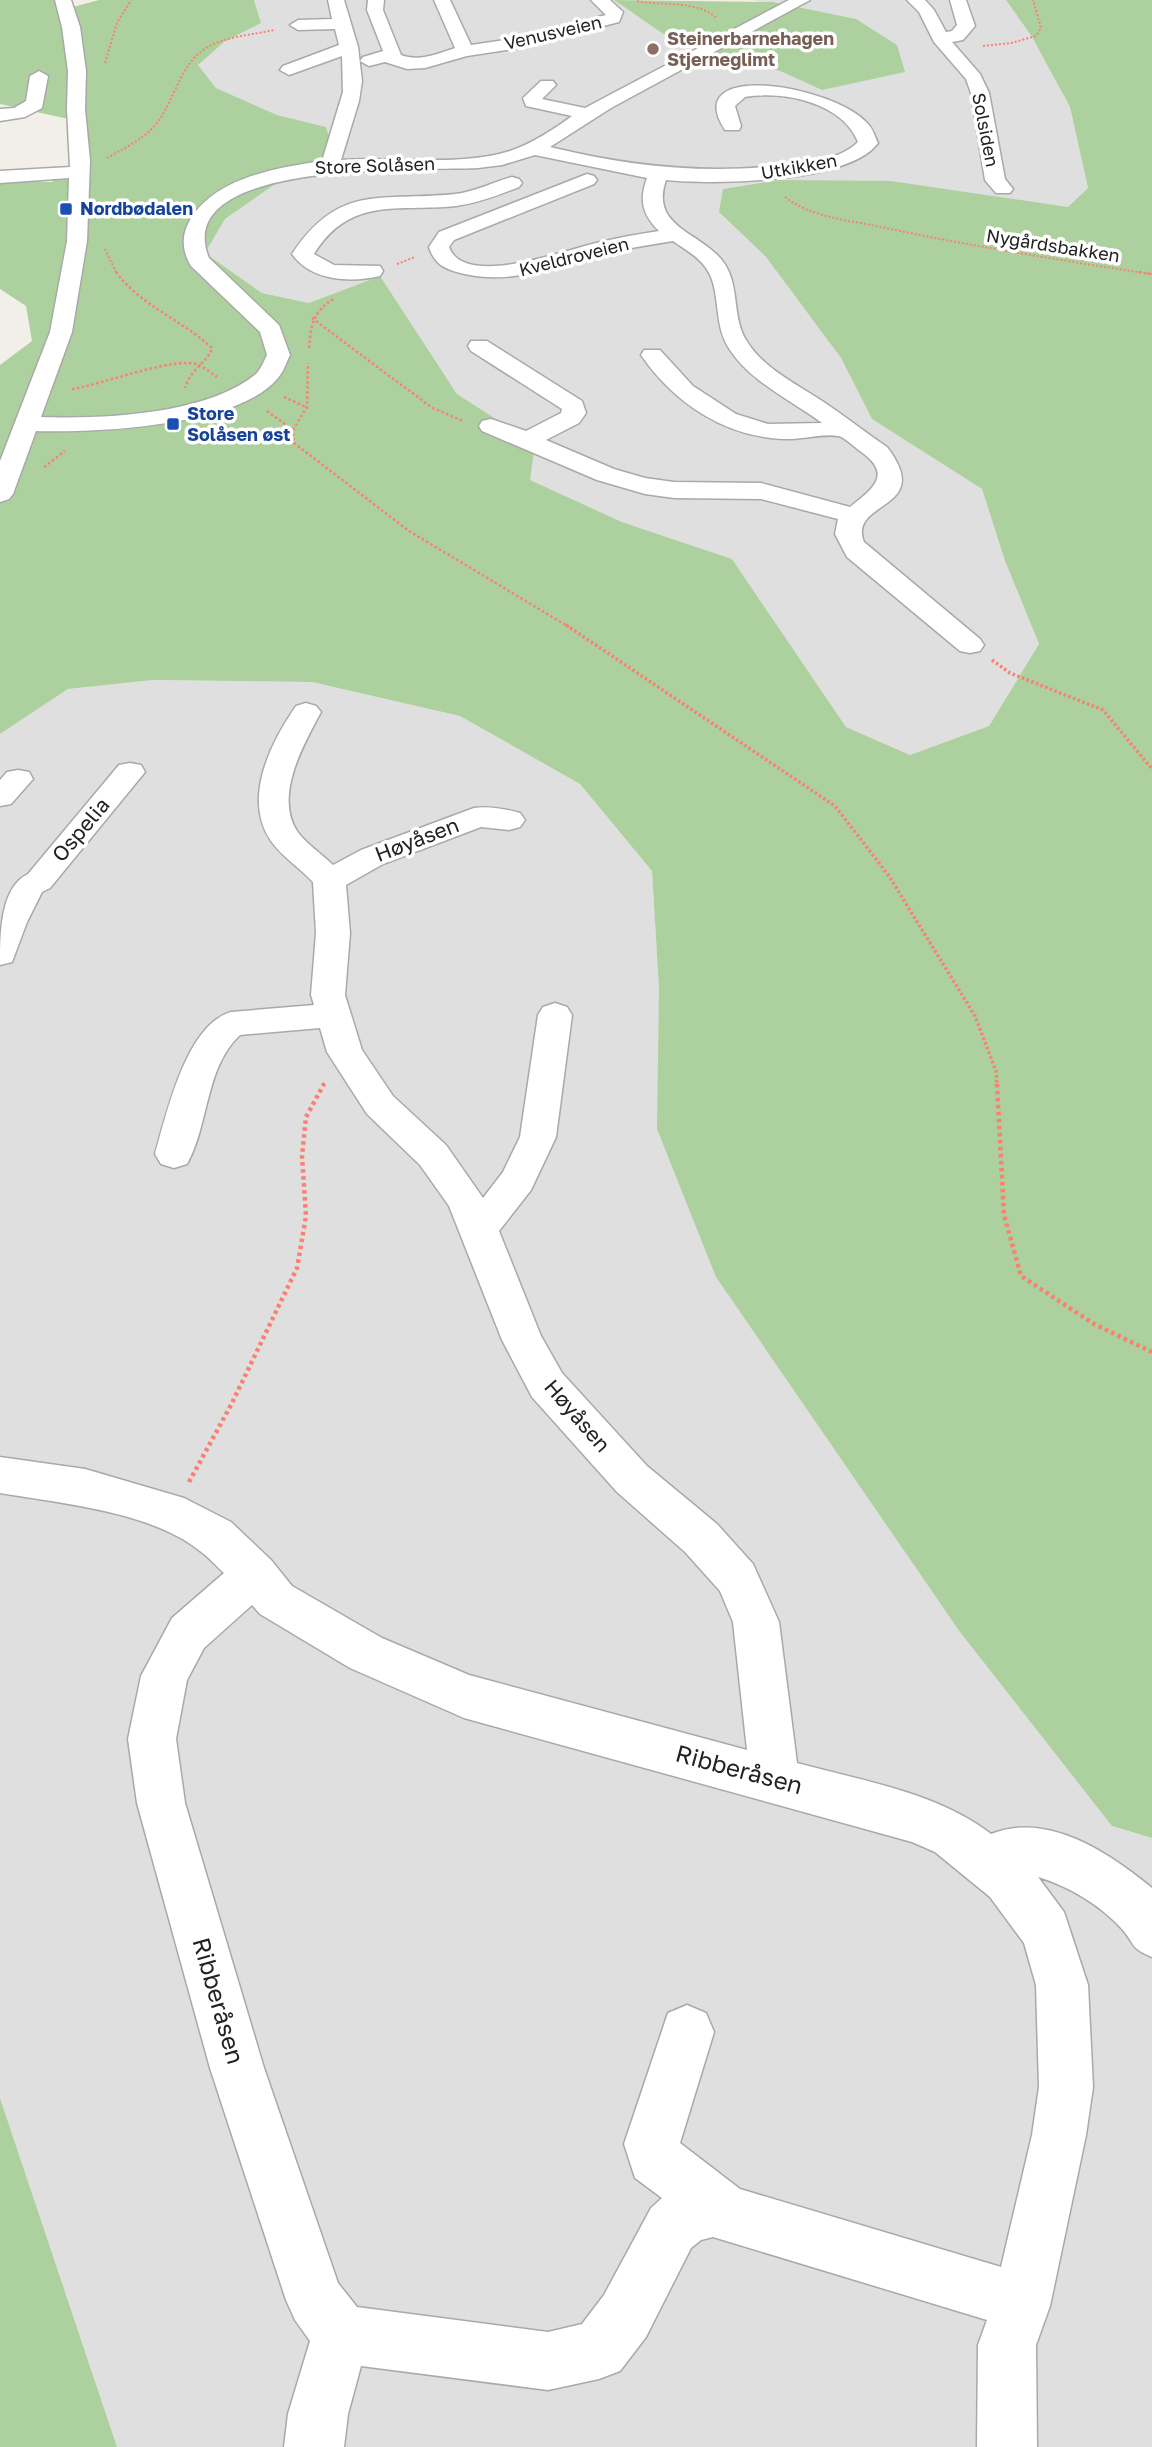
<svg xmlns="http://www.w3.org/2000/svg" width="1152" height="2447" viewBox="0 0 1152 2447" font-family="'Golos Text',sans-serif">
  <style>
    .residential { fill: #e0dfdf }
    .forest { fill: #add19e }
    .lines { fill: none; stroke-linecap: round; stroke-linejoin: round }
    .minor-casing { stroke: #a9a9a9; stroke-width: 3 }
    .path-far3 { stroke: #fa8072; stroke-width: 2; stroke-dasharray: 2 2; stroke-linecap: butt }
    .path-far2 { stroke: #fa8072; stroke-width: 2.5; stroke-dasharray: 2.5 2.5; stroke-linecap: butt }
    .path-far1 { stroke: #fa8072; stroke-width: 3.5; stroke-dasharray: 2.5 2.5; stroke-linecap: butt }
    .path { stroke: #fa8072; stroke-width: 4.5; stroke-dasharray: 3.5 3.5; stroke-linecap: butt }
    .minor { fill: #fff; fill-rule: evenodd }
    .education-dot { fill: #8d6e63; stroke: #fff; stroke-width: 2.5 }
    .transit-dot { fill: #1a4fb4; stroke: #fff; stroke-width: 2.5 }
    .labels { text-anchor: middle; stroke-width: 7; stroke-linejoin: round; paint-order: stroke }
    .far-street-label { font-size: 18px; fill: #222; stroke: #fff }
    .far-education-label { font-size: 18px; font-weight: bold; fill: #785e54; stroke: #fff; text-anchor: start }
    .far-transit-label { font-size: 18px; font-weight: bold; fill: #164399; stroke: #fff; text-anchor: start }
    .street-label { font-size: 21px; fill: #222; stroke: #fff }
    .near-street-label { font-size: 24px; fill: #222; stroke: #fff }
  </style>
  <rect width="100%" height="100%" fill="#f2efe9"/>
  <path class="residential" d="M254,0H614L672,40L730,59L780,71L822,90L856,19L752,0H1006L1032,37L1070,107L1088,188L1068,207L1001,199L719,212L766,257L841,358L872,419L982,489L1005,561L1039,644L989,726L910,755L846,727L732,559L622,522L529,480L535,444L457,394L380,276L309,303L262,293L205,253L225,219L284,178L326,127L277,115L216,88L197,64L224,42L261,23Z
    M153,680L312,682L460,716L580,784L652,871L659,989L1112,1826L1152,1838V2447H117L0,2098V734L68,689Z"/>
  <path class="forest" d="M0,0H67L73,7L99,0H254L261,23L224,42L198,65L216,88L277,115L326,127L333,150L284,178L225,219L205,253L262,293L309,303L380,276L457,394L535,444L530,480L622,522L732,559L846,727L910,755L989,726L1039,644L1005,561L982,489L872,419L841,358L766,257L719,212L723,189L779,180L891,181L1068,207L1088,188L1070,107L1032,37L1006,0H1152V1838L1112,1826L960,1632L716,1277L657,1129L659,989L652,871L580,784L460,716L312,682L153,680L68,689L0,734V365L32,341L26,306L0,289V181L53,182L51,179L76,173L73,120L0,104Z
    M614,0L773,2L856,19L897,45L905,72L822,90L780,71L731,59L672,40Z
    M0,2098L117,2447H0Z"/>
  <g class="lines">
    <g class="minor-casing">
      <path id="minor" d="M55,0H71L80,27L86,71L85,109L90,161L87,241L72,332L41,417C103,419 206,415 256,374C261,369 264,361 267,355L260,332L191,266C183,253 181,238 188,224C211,178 276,168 322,161L343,92L342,56L289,75L280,70L283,66L339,45L335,29L298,30L290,25L298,20L332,19L328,0H344L358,47L362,81L359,101L341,160C394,156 460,167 510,151C533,143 553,130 572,116L526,106L523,98L541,81H553L556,85L542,99L585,108L789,0H810L611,108L550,147C632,167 714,176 798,163C819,160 842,158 858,142C843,103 783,90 745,97L735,106L741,126L739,130H725C679,59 834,85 868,124C873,129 875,137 878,143C849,183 713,185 666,180C650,226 697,231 721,259C741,283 731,315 746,340C763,369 799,385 825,403C846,417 866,433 887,447C936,511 847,500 864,542L980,639L984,645L980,651L970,653L960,651L847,557L835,534L838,519L761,499L674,498L645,494L597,480L482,431L479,426L482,421L491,419L526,431L561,413L562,409L471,351L468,346L471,341H487L582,401L586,413L579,423L546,440L614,469L645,478L674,482L761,483L850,507C874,488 893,474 860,451C854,447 845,437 838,436C824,433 800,440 784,439C725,437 674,403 641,355L644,350H660L693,386L736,414L768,424L822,423C791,400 751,382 730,350C712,324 722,290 706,268C698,256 684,249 673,241C648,245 623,249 598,255C553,266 512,285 465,274C447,270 435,266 429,247L439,232L587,174L594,176L597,180L594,184L454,240L449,247C464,289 566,250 596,243C617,238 638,234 659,231C642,214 639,200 647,178L535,155L502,165L478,168C430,171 168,157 209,258L279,325L290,355C286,363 283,373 277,379C238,426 94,433 36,431L13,494L9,499L0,502V461L50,332L67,241L69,178L0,183V171L70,167L67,109L68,71L62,27Z
        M368,0H384L383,10L401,55C419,62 437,54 455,48L434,0H450L471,45L512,39L606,15L591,0H610L623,12L619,22L513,49L467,56L425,68L407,69L385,62L369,66L360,61L363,57L383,51L367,10Z
        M907,0H925L934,10L946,32L952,31L957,25L950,0H966L975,26L963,40L952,42L980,74L989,93L1005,179L1013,189L1010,193H996L985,180L971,93L966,79L934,42L919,12Z
        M39,71L48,76L42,108L25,117L0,121V109L14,108L26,101L30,76Z
        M512,177L519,179L522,183L519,187C499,195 478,203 456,206C397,212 350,196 314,254L334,265L380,266L383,271L380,276C350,283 311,281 292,254C340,182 381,202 455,194C475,192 493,182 512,177Z
        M306,703L316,706L321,712C304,744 274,795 297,831C306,844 322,854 333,865L361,850L474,808C490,806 505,809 520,813L525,820L520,827L509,830L481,827L383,864L346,885L350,933L345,995L362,1050L393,1096L446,1145L483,1198L503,1172L520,1137L538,1015L543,1007L555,1003L567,1007L572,1015L556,1137L531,1190L499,1231L541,1336L562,1373L647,1466L717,1524L753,1564L779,1622L797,1763C863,1781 936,1792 991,1834C1048,1811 1109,1853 1152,1888V1957C1128,1947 1136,1944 1121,1928C1099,1904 1068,1886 1038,1877L1064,1912L1088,1985L1093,2087L1086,2135L1050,2306L1036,2345L1037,2447H977L978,2345L987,2320L713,2237L701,2240L691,2248L646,2337L620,2371L599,2379L548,2390L361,2366L348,2414L344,2447H284L288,2414L310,2341L295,2320L286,2300L210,2068L137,1803L128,1739L141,1676L172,1618L224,1573C216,1566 209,1557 200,1551C152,1512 61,1503 0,1493V1457L85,1469L184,1498L231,1522L271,1560L292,1586L382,1638L469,1675L747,1750L733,1622L720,1591L685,1552L617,1492L532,1397L502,1340L449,1206L420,1165L367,1114L327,1052L320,1028L240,1035C205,1067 209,1125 187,1164L174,1168L161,1164L155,1154C167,1113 186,1025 231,1012L314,1005L311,995L316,933L313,882C300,868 282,857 271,841C242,799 271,742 296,706ZM252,1605L260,1614L350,1668L464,1718L912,1842L935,1852L990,1897L1024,1943L1036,1985L1039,2087L1032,2135L1001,2267L740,2189L680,2143L714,2032L706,2013L687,2005L668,2013L624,2144L635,2178L662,2198L651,2208L604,2295L582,2324L548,2332L357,2307L338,2283L264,2068L185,1803L176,1739L187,1680L204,1648Z
        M130,763L141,765L145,772L50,888L42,892L27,922L12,962L0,965C0,935 0,887 28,874L119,765Z
        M18,770L29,772L33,779L11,804L0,806V780L7,772Z"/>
    </g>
    <path class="path-far3" d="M637,1C663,6 696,0 717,18
      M983,46L1011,43L1036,36L1041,28L1033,0
      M105,63L117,23L131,0
      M107,158C124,148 143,140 156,124C175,101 179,65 206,48C226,36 252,35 274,30
      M785,197C812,218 849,220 881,227C970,246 1060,260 1150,274
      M105,249L117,274
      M397,264L415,257"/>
    <path class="path-far2" d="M116,272C141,306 182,320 212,348C208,362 191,368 185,388
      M1139,272L1152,274
      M312,318L431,407L463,421
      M309,348C311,324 313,311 335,298
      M72,389C102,385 176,355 199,365C205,368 211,373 217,377
      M284,397L308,408
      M267,411L293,430L294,443L409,531L569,627
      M293,430L307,406L308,363
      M44,467L65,451"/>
    <path class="path-far1" d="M566,625L835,806L889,876L975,1016L996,1071L997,1085
      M992,660L1010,673L1103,710L1152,769
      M323,1085L325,1082"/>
    <path class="path" d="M997,1084L1004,1215L1021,1276L1094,1324L1152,1352
      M189,1482L231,1405L297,1268L306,1216L302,1156L306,1117L324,1084"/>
    <use href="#minor" class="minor"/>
  </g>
  <circle class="education-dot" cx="653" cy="49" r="7"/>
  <g class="transit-dot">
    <rect x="59" y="202" width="14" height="14" rx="3.5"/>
    <rect x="166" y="417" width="14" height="14" rx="3.5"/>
  </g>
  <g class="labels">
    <g class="far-street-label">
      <text transform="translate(553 33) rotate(-13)" y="6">Venusveien</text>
      <text transform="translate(985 130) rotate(79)" y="6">Solsiden</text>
      <text transform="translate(375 166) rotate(-2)" y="6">Store Solåsen</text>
      <text transform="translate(799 167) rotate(-10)" y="6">Utkikken</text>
      <text transform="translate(1053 246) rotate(9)" y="6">Nygårdsbakken</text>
      <text transform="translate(574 257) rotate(-14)" y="6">Kveldroveien</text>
    </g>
    <g class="far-education-label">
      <text x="667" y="45">Steinerbarnehagen<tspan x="667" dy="21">Stjerneglimt</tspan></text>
    </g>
    <g class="far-transit-label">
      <text x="80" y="215">Nordbødalen</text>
      <text x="187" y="420">Store<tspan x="187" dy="21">Solåsen øst</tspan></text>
    </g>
    <g class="street-label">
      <text transform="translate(81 830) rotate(-50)" y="7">Ospelia</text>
      <text transform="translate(417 840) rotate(-21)" y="7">Høyåsen</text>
      <text transform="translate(577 1416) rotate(49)" y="7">Høyåsen</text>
    </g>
    <g class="near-street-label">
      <text transform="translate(739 1770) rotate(15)" y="8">Ribberåsen</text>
      <text transform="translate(218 2001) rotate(74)" y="8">Ribberåsen</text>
    </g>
  </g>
</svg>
